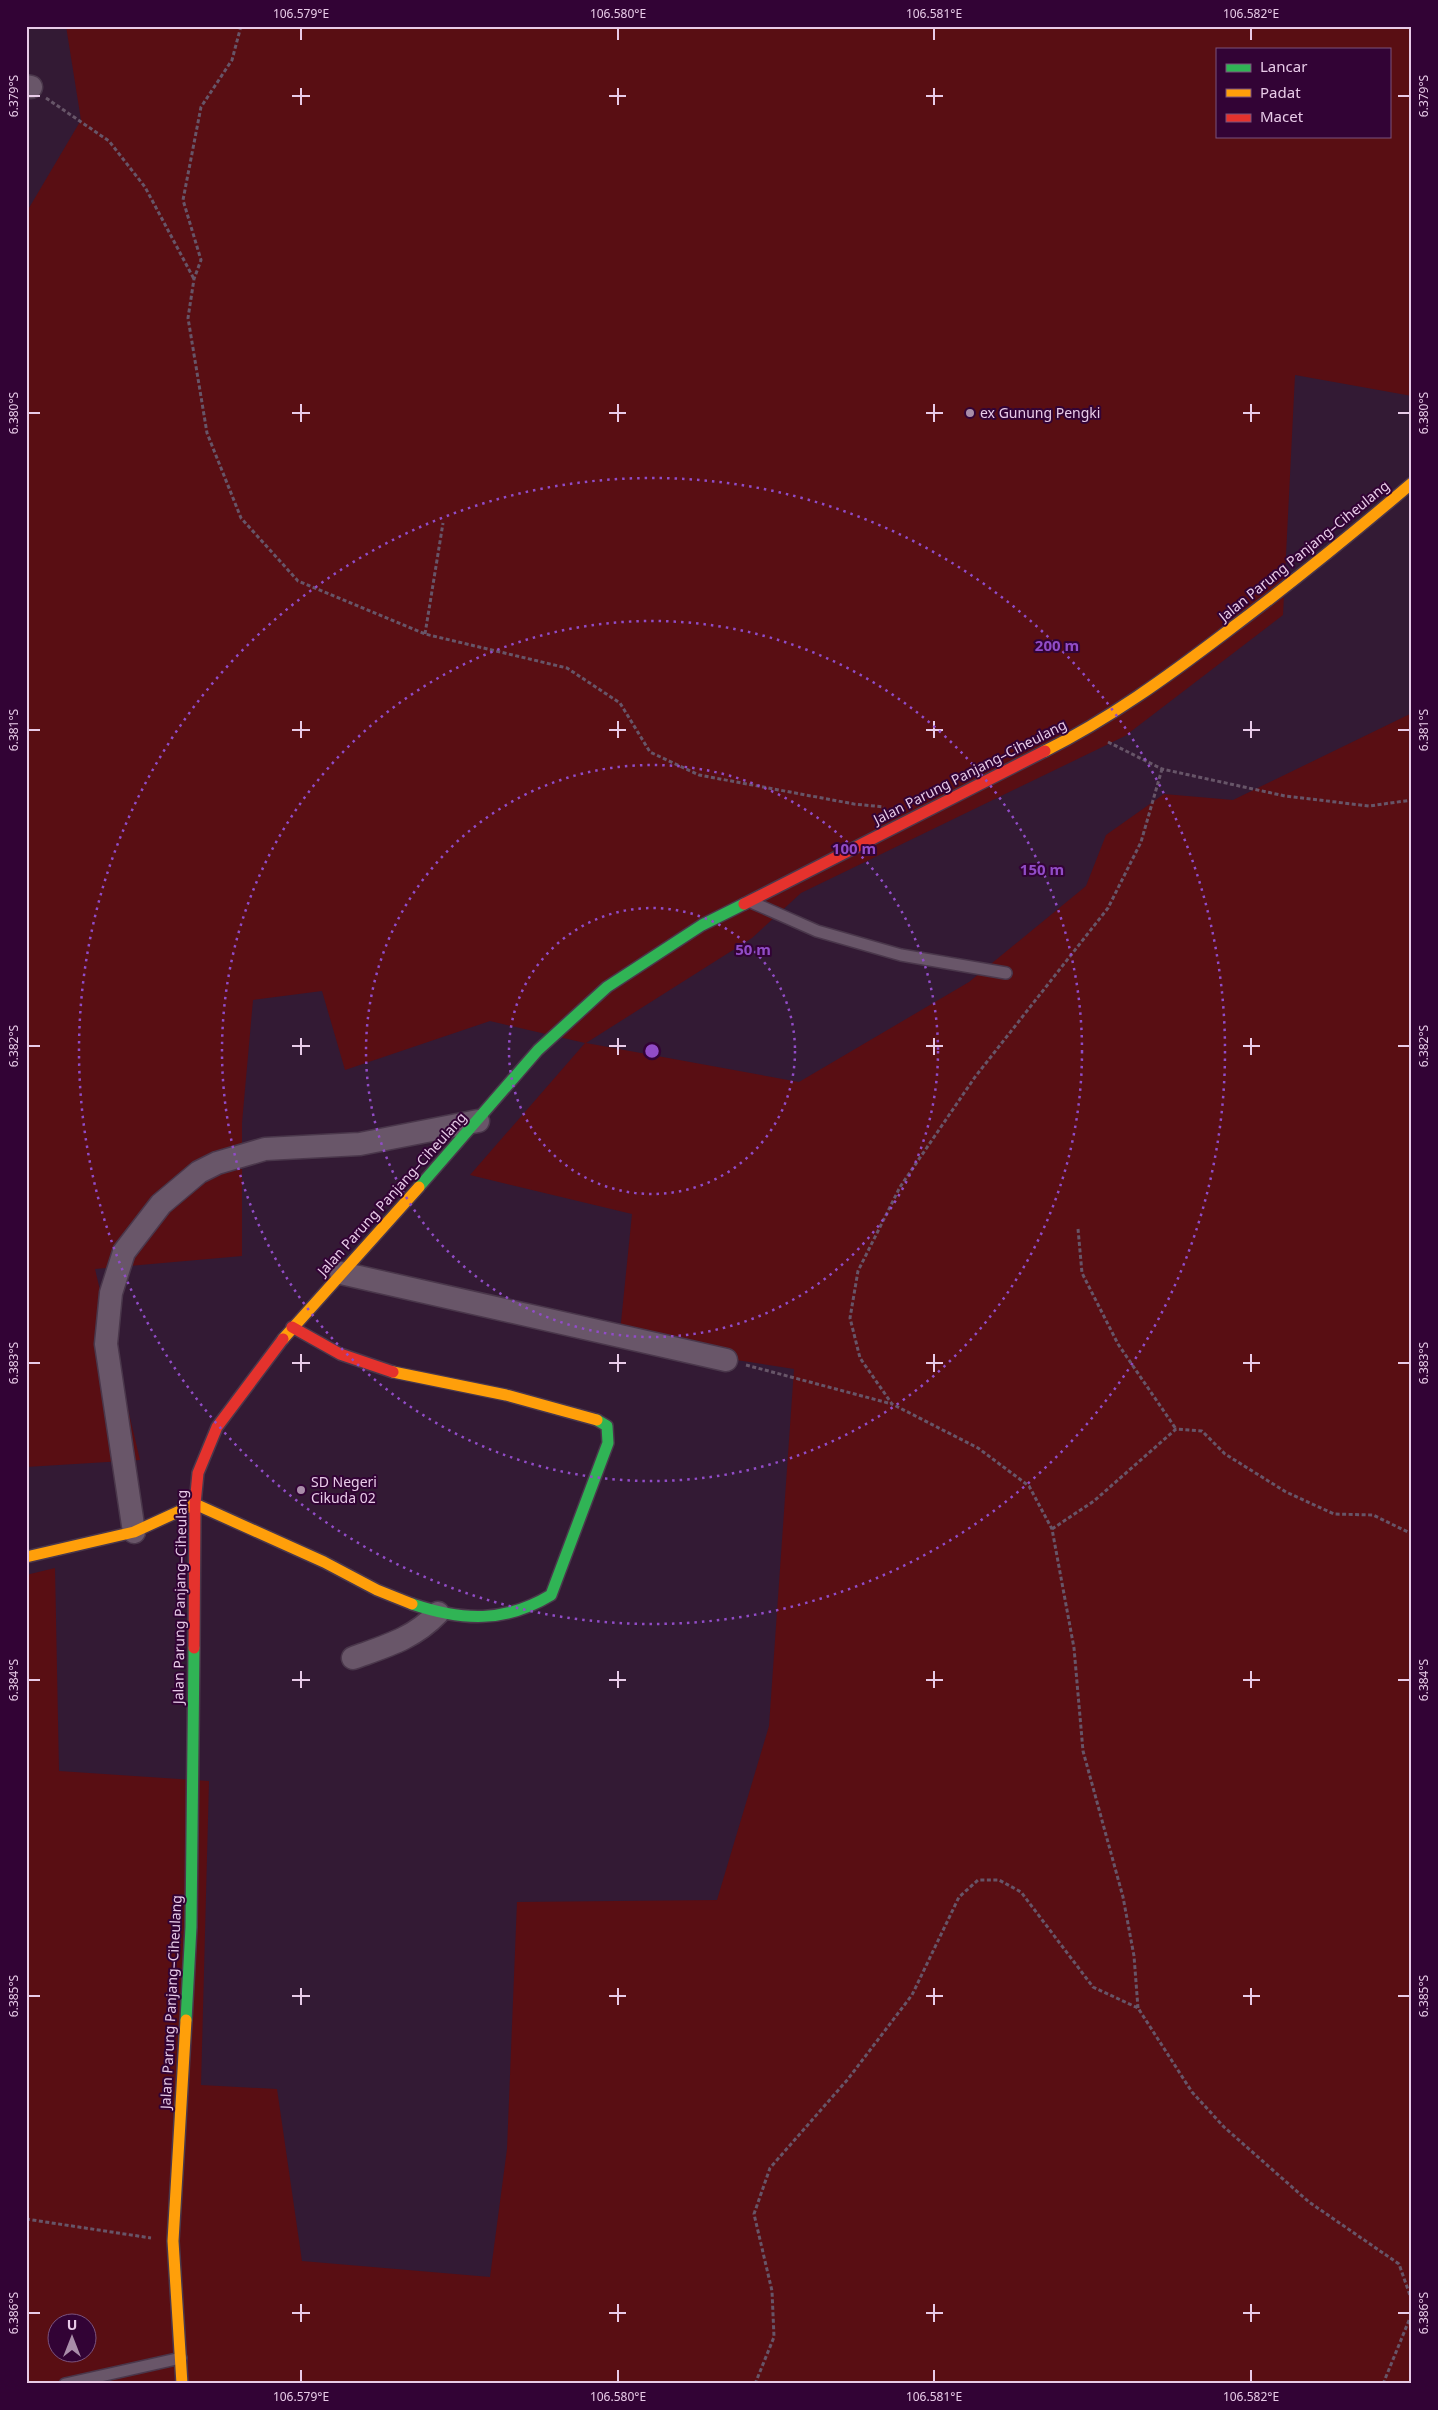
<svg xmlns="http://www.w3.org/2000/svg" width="1438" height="2410" viewBox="0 0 1438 2410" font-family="'Noto Sans',sans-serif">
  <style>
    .green { fill: #590e13; fill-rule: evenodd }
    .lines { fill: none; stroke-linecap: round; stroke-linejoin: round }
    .lane-casing { stroke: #4a374b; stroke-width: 14 }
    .street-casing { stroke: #4a374b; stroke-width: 25 }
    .fast-casing { stroke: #4a374b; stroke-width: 14 }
    .slow-casing { stroke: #4a374b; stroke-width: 14 }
    .jam-casing { stroke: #4a374b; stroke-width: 14 }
    .path { stroke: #675568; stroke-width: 3; stroke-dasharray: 4 2.5; stroke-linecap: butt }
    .lane { stroke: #695669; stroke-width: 11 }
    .street { stroke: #695669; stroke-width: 22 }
    .fast { stroke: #30b455; stroke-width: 11 }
    .slow { stroke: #ff9f0a; stroke-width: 11 }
    .jam { stroke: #e5322d; stroke-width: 11 }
    .ticks { fill: none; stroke: #e8cbe8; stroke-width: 2 }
    .ring { fill: none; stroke: #914cc7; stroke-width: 2.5; stroke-dasharray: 2.5 5 }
    .poi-dot { fill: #a98da9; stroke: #320335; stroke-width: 2 }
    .labels { text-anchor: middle; stroke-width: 4; stroke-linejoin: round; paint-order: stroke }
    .poi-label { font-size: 14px; fill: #e8cbe8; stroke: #320335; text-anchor: start }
    .street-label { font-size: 14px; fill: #e8cbe8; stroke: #320335 }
    .centre { fill: #914cc7; stroke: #320335; stroke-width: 2.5 }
    .ring-label { font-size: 15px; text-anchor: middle; font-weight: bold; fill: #914cc7; stroke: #320335; stroke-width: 4; stroke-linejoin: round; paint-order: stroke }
    .neatline { fill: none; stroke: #e8cbe8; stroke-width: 2 }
    .ticks-label { font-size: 12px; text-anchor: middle; fill: #e8cbe8 }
  </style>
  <rect width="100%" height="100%" fill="#331a34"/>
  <path class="green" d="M66,26H1412V396L1295,375L1283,615L1125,736L801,893L752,938L586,1043L799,1082L969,982L1086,886L1106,835L1164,794L1233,800L1412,713V2384H26V1575L55,1568L59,1771L209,1781L201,2085L277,2089L302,2261L490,2277L507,2149L517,1902L717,1900L769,1726L794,1369L619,1342L632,1214L470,1175L585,1043L490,1021L345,1070L322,991L253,1000L242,1123V1256L95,1269L140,1460L26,1467V213L81,120ZM1217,49H1389V136H1217ZM58,2322H88V2352H58Z"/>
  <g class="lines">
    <g class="lane-casing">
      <path id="lane" d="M751,902L817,931L901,955L1006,973
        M65,2384L181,2358"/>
    </g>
    <g class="street-casing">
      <path id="street" d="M26,86L31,87
        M341,1273L726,1360
        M134,1532L106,1344L111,1293L124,1252L161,1204L199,1172L217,1163L265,1149L360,1144L478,1121
        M353,1658C386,1646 413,1639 438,1613"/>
    </g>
    <g class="fast-casing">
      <path id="fast" d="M419,1187L538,1050L607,987L702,925L744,904
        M412,1604C462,1621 505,1623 551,1595L608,1443L607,1426L597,1420
        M186,2020L191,1927L194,1648"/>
    </g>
    <g class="slow-casing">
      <path id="slow" d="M1045,751C1109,719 1167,677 1225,633C1289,585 1351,535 1412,483
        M283,1339L419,1187
        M393,1372L506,1395L597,1420
        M26,1557L134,1532L195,1504L324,1562L377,1590L412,1604
        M182,2384L173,2241L186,2020"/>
    </g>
    <g class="jam-casing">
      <path id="jam" d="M744,904L1045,751
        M292,1327L340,1354L393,1372
        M194,1648L195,1504L198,1473L217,1427L283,1339"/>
    </g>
    <path class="path" d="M241,26L232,60L201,107L183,200L201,260L194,279L188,318L207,433L241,518L298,581L425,634L567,668L620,703L650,752L699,775L854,804L884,807
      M46,98L109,141L145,187L194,279
      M425,634L443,523
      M1108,742L1162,769L1285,796L1369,806L1412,800
      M1078,1229L1082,1273L1118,1344L1176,1429
      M746,1365L892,1404
      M1052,1529L1094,1501L1176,1429L1202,1431L1225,1454L1286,1492L1334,1514L1373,1515L1412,1534
      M1138,2008L1134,1956L1123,1897L1083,1751L1074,1648L1052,1529L1029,1486L978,1448L892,1404L860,1358L850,1318L858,1271L900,1187L975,1077L1108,908L1141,842L1162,769
      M26,2219L151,2238
      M755,2384L774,2337L772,2291L754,2214L770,2168L848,2079L912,1995L959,1897L978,1880H999L1021,1892L1093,1987L1138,2008L1192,2092L1224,2127L1309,2202L1399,2264L1412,2301
      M1383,2384L1412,2313"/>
    <use href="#lane" class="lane"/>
    <use href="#street" class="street"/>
    <use href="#fast" class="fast"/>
    <use href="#slow" class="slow"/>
    <use href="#jam" class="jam"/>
  </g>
  <path class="ticks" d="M301,28V40M618,28V40M934,28V40M1251,28V40M301,88V105M618,88V105M934,88V105M28,96H40M292,96H310M609,96H626M926,96H943M1398,96H1410M301,404V422M618,404V422M934,404V422M1251,404V422M28,413H40M292,413H310M609,413H626M926,413H943M1243,413H1260M1398,413H1410M301,721V738M618,721V738M934,721V738M1251,721V738M28,730H40M292,730H310M609,730H626M926,730H943M1243,730H1260M1398,730H1410M301,1038V1055M618,1038V1055M934,1038V1055M1251,1038V1055M28,1046H40M292,1046H310M609,1046H626M926,1046H943M1243,1046H1260M1398,1046H1410M301,1354V1372M618,1354V1372M934,1354V1372M1251,1354V1372M28,1363H40M292,1363H310M609,1363H626M926,1363H943M1243,1363H1260M1398,1363H1410M301,1671V1688M618,1671V1688M934,1671V1688M1251,1671V1688M28,1680H40M292,1680H310M609,1680H626M926,1680H943M1243,1680H1260M1398,1680H1410M301,1988V2005M618,1988V2005M934,1988V2005M1251,1988V2005M28,1996H40M292,1996H310M609,1996H626M926,1996H943M1243,1996H1260M1398,1996H1410M301,2304V2322M618,2304V2322M934,2304V2322M1251,2304V2322M28,2313H40M292,2313H310M609,2313H626M926,2313H943M1243,2313H1260M1398,2313H1410M301,2370V2382M618,2370V2382M934,2370V2382M1251,2370V2382"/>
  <g class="ring">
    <circle cx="652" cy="1051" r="143"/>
    <circle cx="652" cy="1051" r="286"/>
    <circle cx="652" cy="1051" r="430"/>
    <circle cx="652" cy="1051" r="573"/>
  </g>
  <g class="poi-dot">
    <circle cx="970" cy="413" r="5"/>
    <circle cx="301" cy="1490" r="5"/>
  </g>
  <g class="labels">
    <g class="poi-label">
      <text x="980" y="418">ex Gunung Pengki</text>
      <text x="311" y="1487">SD Negeri<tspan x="311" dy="16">Cikuda 02</tspan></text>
    </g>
    <g class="street-label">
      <text transform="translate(1304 551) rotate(-39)" y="5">Jalan Parung Panjang–Ciheulang</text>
      <text transform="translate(970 772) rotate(-27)" y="5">Jalan Parung Panjang–Ciheulang</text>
      <text transform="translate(392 1194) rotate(-48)" y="5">Jalan Parung Panjang–Ciheulang</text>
      <text transform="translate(180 1597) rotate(-89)" y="5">Jalan Parung Panjang–Ciheulang</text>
      <text transform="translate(171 2002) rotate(-87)" y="5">Jalan Parung Panjang–Ciheulang</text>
    </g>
  </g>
  <circle cx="652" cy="1051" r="8" class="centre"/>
  <g class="ring-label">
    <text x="1057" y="651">200 m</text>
    <text x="854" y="854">100 m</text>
    <text x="1042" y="875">150 m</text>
    <text x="753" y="955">50 m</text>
  </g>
  <rect width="1438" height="2410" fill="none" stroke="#320335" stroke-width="55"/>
  <rect x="1216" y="48" width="175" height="90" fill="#320335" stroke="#7b537d"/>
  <rect x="1226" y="64" width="25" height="8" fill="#30b455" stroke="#7b537d"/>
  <text x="1260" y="72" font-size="15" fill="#e8cbe8">Lancar</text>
  <rect x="1226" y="89" width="25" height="8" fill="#ff9f0a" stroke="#7b537d"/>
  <text x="1260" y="98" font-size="15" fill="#e8cbe8">Padat</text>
  <rect x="1226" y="114" width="25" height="8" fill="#e5322d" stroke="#7b537d"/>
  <text x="1260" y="122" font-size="15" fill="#e8cbe8">Macet</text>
  <g transform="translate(72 2338)"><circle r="24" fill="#320335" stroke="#7b537d"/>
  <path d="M0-4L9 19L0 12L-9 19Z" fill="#a98da9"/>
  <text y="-8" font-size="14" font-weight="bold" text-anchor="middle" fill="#e8cbe8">U</text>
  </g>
  <rect x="28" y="28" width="1382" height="2354" class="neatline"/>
  <g class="ticks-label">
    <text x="301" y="18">106.579°E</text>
    <text x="618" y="18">106.580°E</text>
    <text x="934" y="18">106.581°E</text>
    <text x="1251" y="18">106.582°E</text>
    <text transform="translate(14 96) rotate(-90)" y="4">6.379°S</text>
    <text transform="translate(1424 96) rotate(-90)" y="4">6.379°S</text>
    <text transform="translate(14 413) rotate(-90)" y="4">6.380°S</text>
    <text transform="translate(1424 413) rotate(-90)" y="4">6.380°S</text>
    <text transform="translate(14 730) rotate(-90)" y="4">6.381°S</text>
    <text transform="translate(1424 730) rotate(-90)" y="4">6.381°S</text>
    <text transform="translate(14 1046) rotate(-90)" y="4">6.382°S</text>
    <text transform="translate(1424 1046) rotate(-90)" y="4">6.382°S</text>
    <text transform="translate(14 1363) rotate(-90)" y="4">6.383°S</text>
    <text transform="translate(1424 1363) rotate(-90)" y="4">6.383°S</text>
    <text transform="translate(14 1680) rotate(-90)" y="4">6.384°S</text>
    <text transform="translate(1424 1680) rotate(-90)" y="4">6.384°S</text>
    <text transform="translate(14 1996) rotate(-90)" y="4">6.385°S</text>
    <text transform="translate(1424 1996) rotate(-90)" y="4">6.385°S</text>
    <text transform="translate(14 2313) rotate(-90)" y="4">6.386°S</text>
    <text transform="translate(1424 2313) rotate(-90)" y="4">6.386°S</text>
    <text x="301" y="2401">106.579°E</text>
    <text x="618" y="2401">106.580°E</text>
    <text x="934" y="2401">106.581°E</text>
    <text x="1251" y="2401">106.582°E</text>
  </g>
</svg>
